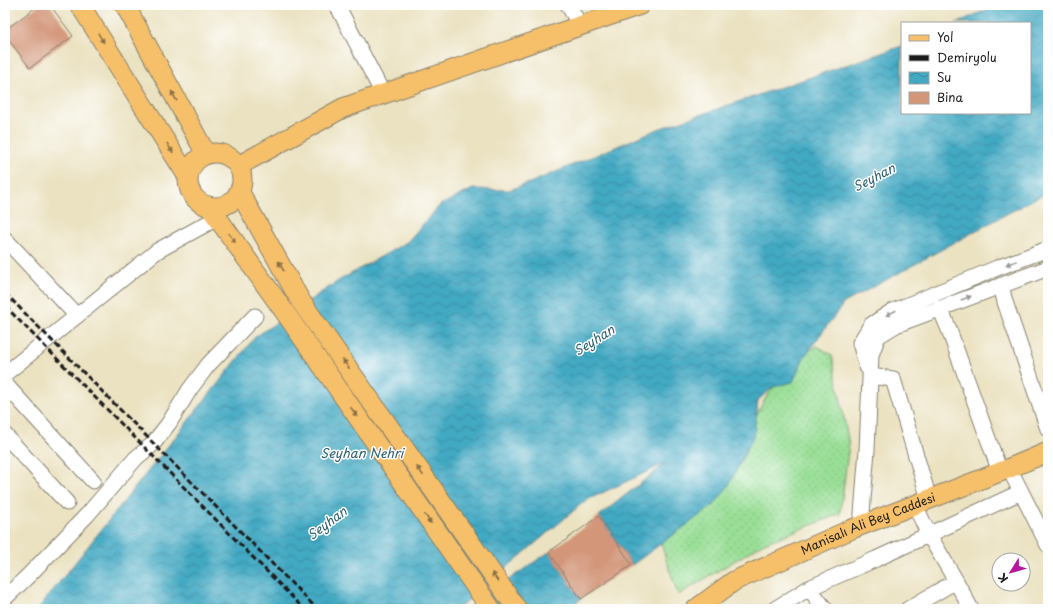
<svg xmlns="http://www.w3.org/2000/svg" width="1053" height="614" viewBox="0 0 1053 614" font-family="'Playpen Sans',sans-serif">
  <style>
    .grass { fill: url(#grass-dots); stroke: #5b7e5a }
    .water { fill: url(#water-waves); stroke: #306270 }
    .building { fill: #d39679 }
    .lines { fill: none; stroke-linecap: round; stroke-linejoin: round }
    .minor-casing { stroke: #847f6e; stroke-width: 17 }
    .major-casing { stroke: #847f6e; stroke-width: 21 }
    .minor { stroke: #fff; stroke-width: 15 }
    .major { stroke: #f6c06b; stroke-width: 19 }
    .rail { stroke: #1c1c1c; stroke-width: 3; stroke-dasharray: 6 3; stroke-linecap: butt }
    .oneway { fill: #896e44 }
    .oneway2 { fill: #999 }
    .labels { text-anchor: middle; stroke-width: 3; stroke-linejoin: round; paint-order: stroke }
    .street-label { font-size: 12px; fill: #1c1c1c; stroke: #fff }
    .water-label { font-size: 13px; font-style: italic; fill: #306270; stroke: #fff }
  </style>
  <defs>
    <pattern id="grass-dots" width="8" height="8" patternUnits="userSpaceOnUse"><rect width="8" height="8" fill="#9adf97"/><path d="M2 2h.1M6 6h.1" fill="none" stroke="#84bf82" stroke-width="1.8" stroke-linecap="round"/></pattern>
    <pattern id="water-waves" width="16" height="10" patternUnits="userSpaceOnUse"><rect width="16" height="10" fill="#43a9c3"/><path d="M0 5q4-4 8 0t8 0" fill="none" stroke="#37899e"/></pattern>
  </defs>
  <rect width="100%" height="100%" fill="#fff"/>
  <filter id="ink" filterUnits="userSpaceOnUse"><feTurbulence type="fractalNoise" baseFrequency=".025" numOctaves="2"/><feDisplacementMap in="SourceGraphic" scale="8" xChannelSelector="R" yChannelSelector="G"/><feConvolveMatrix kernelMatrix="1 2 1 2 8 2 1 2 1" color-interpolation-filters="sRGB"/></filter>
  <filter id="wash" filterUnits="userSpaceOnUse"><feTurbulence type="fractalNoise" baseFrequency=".012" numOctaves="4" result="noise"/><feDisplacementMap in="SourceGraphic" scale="16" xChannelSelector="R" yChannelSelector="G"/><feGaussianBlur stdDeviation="0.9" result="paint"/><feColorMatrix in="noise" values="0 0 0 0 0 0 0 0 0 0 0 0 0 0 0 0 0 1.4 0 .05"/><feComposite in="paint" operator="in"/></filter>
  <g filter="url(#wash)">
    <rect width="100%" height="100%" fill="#ebe2c1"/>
    <path class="grass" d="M817,346L832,355L849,444L840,514L764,543L678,595L660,541L701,505L742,461L753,421L768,394L799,356Z"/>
    <path class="water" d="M998,5H1048V193L1034,199L844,303L804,357L793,382L773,387L758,400L754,435L729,485L714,505L632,565L599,516L666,463L585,501L458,609H38L255,337L338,281L407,242L440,205L473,189L509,190L532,182L658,129L902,46V113H1030V23H956Z
      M549,552L581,599L566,609H466Z"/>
    <g id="blocks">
      <path class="building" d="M39,5H50L73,36L30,68L5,35V30Z
        M599,516L632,565L581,599L549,552Z"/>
    </g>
  </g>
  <g filter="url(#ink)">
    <use href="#blocks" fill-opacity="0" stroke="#847f6e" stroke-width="1"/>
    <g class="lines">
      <g class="minor-casing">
        <path id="minor" d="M337,5L383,94
          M568,5L580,25
          M5,239L77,316
          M1001,285L1005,302L1048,429
          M940,308L948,327L1000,472
          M867,367L860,343L871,325L891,312L997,268L1048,249
          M5,374L157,251L217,218
          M870,376L893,379L929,499
          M5,384L93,481
          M5,435L67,503
          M1009,468L1048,545
          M915,505L929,535L956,581L971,609
          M861,526L867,450L871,355L878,336L896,325L1048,268
          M809,588L825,609
          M5,598L29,575L88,514L136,458L153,444L169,423L190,389L208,365L255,316
          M775,609L809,588L876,559L1021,492
          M908,609L956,581"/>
      </g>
      <g class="major-casing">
        <g id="major">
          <path d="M80,5L188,177"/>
          <path d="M125,5L206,154"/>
          <circle cx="215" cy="180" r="27"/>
          <path d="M238,166L343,108L640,5"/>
          <path d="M239,191L300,300L517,609"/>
          <path d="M209,206L284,311L491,609"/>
          <path id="s1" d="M696,609L734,581L852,529L1000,472L1048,452"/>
        </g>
      </g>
      <use href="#minor" class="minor"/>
      <use href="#major" class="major"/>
      <path class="rail" d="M5,293L317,609
        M5,306L304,609"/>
    </g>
    <defs><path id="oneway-solid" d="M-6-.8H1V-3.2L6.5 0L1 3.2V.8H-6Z"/></defs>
    <g class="oneway">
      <use href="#oneway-solid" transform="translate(101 38) rotate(58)"/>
      <use href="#oneway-solid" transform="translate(174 96) rotate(-119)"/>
      <use href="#oneway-solid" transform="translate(170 148) rotate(58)"/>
      <use href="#oneway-solid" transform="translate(232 238) rotate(54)"/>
      <use href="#oneway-solid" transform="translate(281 266) rotate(-119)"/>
      <use href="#oneway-solid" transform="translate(346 364) rotate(-125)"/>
      <use href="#oneway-solid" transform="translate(354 412) rotate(55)"/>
      <use href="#oneway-solid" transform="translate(420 471) rotate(-125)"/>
      <use href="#oneway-solid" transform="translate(428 519) rotate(55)"/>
      <use href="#oneway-solid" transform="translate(495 577) rotate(-125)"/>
    </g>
    <g class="oneway2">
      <use href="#oneway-solid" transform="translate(1011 263) rotate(160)"/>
      <use href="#oneway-solid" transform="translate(966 298) rotate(-21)"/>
      <use href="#oneway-solid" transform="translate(891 313) rotate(153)"/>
    </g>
  </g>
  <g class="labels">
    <g class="street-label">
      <text dy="4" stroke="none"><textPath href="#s1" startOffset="193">Manisalı Ali Bey Caddesi</textPath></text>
    </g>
    <g class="water-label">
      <text transform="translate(874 177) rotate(-27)" y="5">Seyhan</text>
      <text transform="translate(594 340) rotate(-32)" y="5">Seyhan</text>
      <text x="362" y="458">Seyhan Nehri</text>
      <text transform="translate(327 523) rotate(-37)" y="5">Seyhan</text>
    </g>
  </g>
  <rect width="1053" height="614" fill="none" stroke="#fff" stroke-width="20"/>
  <rect x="901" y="22" width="130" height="92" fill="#ffffff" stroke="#a4a4a4"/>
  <rect x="909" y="35" width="20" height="6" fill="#f6c06b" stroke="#a4a4a4"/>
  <text x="937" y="42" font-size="12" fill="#1c1c1c">Yol</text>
  <rect x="909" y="55" width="20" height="6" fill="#1c1c1c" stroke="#a4a4a4"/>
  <text x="937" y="62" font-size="12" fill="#1c1c1c">Demiryolu</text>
  <rect x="909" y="72" width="20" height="12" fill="url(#water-waves)" stroke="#a4a4a4"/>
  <text x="937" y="82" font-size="12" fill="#1c1c1c">Su</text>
  <rect x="909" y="92" width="20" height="12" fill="#d39679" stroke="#a4a4a4"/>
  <text x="937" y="102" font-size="12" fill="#1c1c1c">Bina</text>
  <g transform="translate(1011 572) rotate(233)"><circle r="19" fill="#ffffff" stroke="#a4a4a4"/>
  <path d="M0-3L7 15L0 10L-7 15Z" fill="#b5179e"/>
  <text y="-6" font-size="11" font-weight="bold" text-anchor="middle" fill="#1c1c1c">K</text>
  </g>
</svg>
